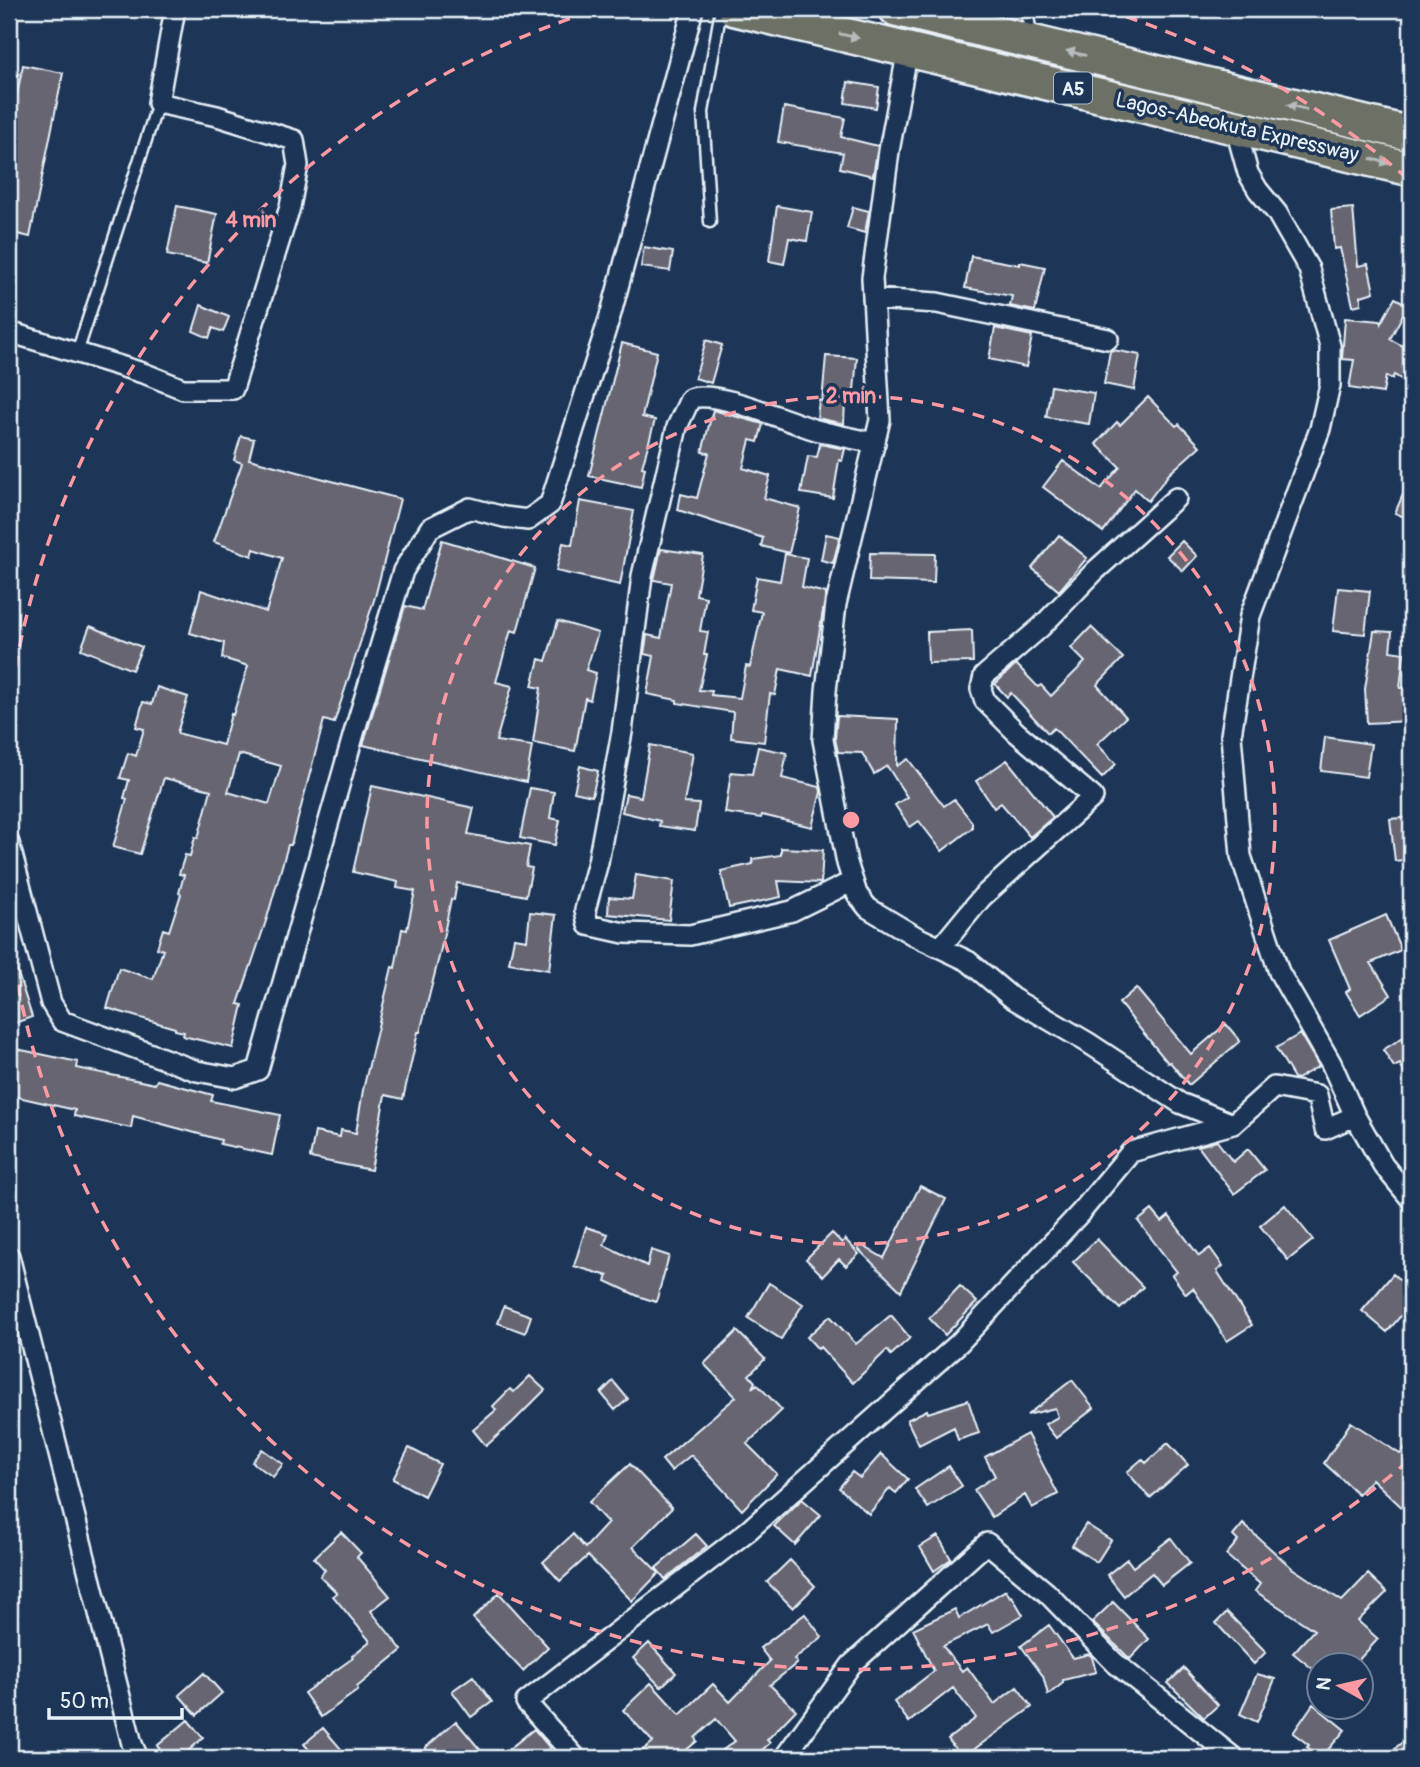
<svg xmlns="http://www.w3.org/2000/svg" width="1420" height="1767" viewBox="0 0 1420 1767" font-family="Pangolin,sans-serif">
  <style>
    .building { fill: #686573; stroke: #e8f1f8; stroke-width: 2; fill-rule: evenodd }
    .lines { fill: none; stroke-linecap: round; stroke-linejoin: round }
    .lane-casing { stroke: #e8f1f8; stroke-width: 15 }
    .street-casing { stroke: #e8f1f8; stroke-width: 24 }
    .highway-casing { stroke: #e8f1f8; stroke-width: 38 }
    .lane { stroke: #1d3557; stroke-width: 10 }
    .street { stroke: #1d3557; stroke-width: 19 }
    .highway { stroke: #6c7065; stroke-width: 33 }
    .oneway { fill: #b6bdbd }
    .ring { fill: none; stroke: #ff9aa2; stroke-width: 3.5; stroke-dasharray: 12 9 }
    .labels { text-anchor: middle; stroke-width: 7; stroke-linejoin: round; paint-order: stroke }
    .shield { fill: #1d3557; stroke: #abb9c8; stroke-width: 2 }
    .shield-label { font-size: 19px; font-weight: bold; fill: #e8f1f8 }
    .street-label { font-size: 21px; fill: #e8f1f8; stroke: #1d3557 }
    .centre { fill: #ff9aa2; stroke: #1d3557; stroke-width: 3.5 }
    .ring-label { font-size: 21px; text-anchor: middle; font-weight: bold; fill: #ff9aa2; stroke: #1d3557; stroke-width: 7; stroke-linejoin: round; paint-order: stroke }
  </style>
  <rect width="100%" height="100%" fill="#1d3557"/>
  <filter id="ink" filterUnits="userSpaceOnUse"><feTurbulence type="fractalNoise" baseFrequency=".0143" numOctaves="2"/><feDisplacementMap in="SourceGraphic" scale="14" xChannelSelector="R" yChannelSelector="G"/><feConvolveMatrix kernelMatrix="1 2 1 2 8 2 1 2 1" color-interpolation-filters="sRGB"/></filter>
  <g filter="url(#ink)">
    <path class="building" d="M23,65L63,73L30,237L9,232V132Z
      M848,82L879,87L876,108L845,103Z
      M784,107L845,118L841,137L878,146L873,176L840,168L843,153L778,142Z
      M177,206L217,214L207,263L167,255Z
      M777,206L812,212L807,241L789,238L784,264L769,261Z
      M853,207L869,211L865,233L847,228Z
      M1353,208L1358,266L1368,264L1374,292L1361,296V304L1353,306L1340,248L1334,249L1331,210Z
      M644,247L673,252L670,271L641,267Z
      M971,256L1020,265V262L1045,267L1035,311L1010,306L1012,296L965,288Z
      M1395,298L1408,305L1390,339L1408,349L1406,353L1411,356V385L1394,375L1392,379L1386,376L1383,393L1349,388L1354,360L1342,359L1345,318L1381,321V323Z
      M201,305L229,317L223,332L213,328L209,338L193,331Z
      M995,328L1032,336L1026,367L989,359Z
      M706,340L722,345L711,383L695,378Z
      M622,343L657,352L642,417L655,420L642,467L645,468L641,487L589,476Z
      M1113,350L1140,355L1134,390L1104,384L1110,351Z
      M826,356L857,358L853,401L845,400L844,424L817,418L819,400L822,401Z
      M1051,386L1094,393L1089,424L1046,417Z
      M1148,397L1176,426L1179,424L1200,446L1169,474L1148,501L1135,489L1103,532L1043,487L1063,461L1101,489L1120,467L1096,444L1117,422L1120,425Z
      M713,410L763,424L758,442L750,440L743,468L770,476L764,498L800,508L789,553L761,546L763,538L678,510L681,494L697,498L709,453L702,452Z
      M241,436L254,439L249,459L400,499L375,597L334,723L324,720L291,845H288L267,918L238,1004L243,1005L233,1048L183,1036L184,1032L175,1030V1028L107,1008L119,968L153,979L163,950L157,948L163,929L169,931L181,894L179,893L184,875L179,874L185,855L190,856L195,837L198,838L211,790L164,778L140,854L113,847L127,799L124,798L129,780L120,778L128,753L136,756L144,729L136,727L143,702L152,704L157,687L188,697L177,733L223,745L231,714L233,715L248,666L222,658L224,643L190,633L201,590L266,612L282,558L254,549L252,556L214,542L242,463L234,460ZM239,754L281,766L269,804L228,792Z
      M820,444L845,449L842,461L839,460L833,498L801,493L808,456L817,457Z
      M1411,476V520L1395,513Z
      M580,501L634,511L620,585L556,571L563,543L572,545Z
      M826,534L840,537L833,563L821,560Z
      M1059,535L1087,558L1059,591L1032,568Z
      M442,540L535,568L517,632L511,630L496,682L512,686L496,741L532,746L526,782L363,745L405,606L422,610Z
      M1182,541L1197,556L1183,571L1167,556Z
      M661,549L703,555L696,595L706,597L700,631L708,632L704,655H707L699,690L712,691L711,695L740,698L746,666L750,667L762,612L751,610L757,577L780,581L785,554L807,558L802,587L826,593L812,676L780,669L775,695L770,694L764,742L731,738L733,712L677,703V700L647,694L654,656L644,654L647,635L661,638L671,583L654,580Z
      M870,553L935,554L934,583L869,581Z
      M1338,588L1370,591L1365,634L1333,631Z
      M558,621L598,633L586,670L596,673L590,700L585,698L575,751L533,743L541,688L532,686L539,659L546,661Z
      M90,626L142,647L132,670L81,649Z
      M1091,627L1123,658L1097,685L1126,717L1097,744L1116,764L1102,778L1054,728L1048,733L1011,693L1007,697L995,684L1016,664L1038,687L1041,685L1051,696L1085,662L1071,648Z
      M972,630L973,662L928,663L927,632Z
      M1374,631L1392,632L1390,651L1404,653L1400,688L1410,687L1411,721L1367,723L1365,689Z
      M837,716L898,719L897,766L908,759L944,806L954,799L972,822V828L942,851L919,821L910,827L895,805L907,797L887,766L874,774L862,753L838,752L835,739Z
      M1325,737L1371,744L1366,777L1321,771Z
      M650,745L693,753L684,803L699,804L695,831L659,826L660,821L622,812L626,794L641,797Z
      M758,747L787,753L782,778L820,787L821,792L812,827L762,815L761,818L725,813L731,772L752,774Z
      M1007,760L1053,817L1030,837L1001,803L994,808L976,781Z
      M580,766L598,771L592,796L574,792Z
      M372,786L474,808L468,834L530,846L526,867L532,868L526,896L457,883L454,900L451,899L440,953L420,1032H418L403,1099L385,1095L371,1170L310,1158L315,1132L340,1137L341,1130L356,1133L363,1090L392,967L395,968L402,929L407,930L415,891L397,888L398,882L353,872Z
      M530,788L554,792L550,818L560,820L555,845L520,838Z
      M1411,817V859L1395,861L1390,819Z
      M781,848L823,850L821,883L778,881L781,897L729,908L721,871L753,864L752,859L781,855Z
      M636,875L674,881L669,920L608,914L609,897L632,899Z
      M530,912L556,915L549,970L509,963L514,938L527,940Z
      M1386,915L1401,950L1371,963L1391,995L1360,1015L1346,992L1350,989L1329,940Z
      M12,955L32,1017L9,1025V956Z
      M1136,988L1191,1054L1226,1024L1240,1041L1189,1085L1170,1062L1168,1063L1119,1003Z
      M1411,1032V1087L1400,1064L1394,1067L1383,1050Z
      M1300,1034L1319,1066L1297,1079L1294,1078L1276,1048Z
      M12,1048L78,1062L77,1068L155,1084L157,1080L213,1095L211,1101L280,1115L272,1155L220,1144L221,1140L133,1116L131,1128L74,1116L75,1110L9,1095V1065Z
      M1217,1141L1233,1162L1248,1149L1265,1170L1234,1194L1198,1146Z
      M920,1186L946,1199L901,1291L858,1249L861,1245L884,1258Z
      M1285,1205L1313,1240L1288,1260L1260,1226Z
      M1152,1210L1162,1222L1169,1216L1199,1256L1210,1248L1223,1266L1217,1271L1252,1325L1227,1341L1193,1288L1186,1294L1172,1275L1177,1272L1138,1221Z
      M586,1227L608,1234L604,1245L647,1266L651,1250L669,1256L656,1302L638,1296L606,1281L608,1276L574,1266Z
      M832,1233L842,1243L845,1239L859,1254L846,1266L839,1259L823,1276L806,1259Z
      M1097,1239L1143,1287L1120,1309L1073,1262Z
      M1393,1274L1411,1290V1304L1387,1332L1362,1311Z
      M769,1283L803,1304L781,1339L748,1318Z
      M960,1286L977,1302L945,1335L929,1318Z
      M504,1306L531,1316L525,1333L498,1323Z
      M891,1315L910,1338L891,1355L887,1350L853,1383L820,1347L818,1349L807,1337L830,1316L856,1344Z
      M737,1331L765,1359L749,1375L755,1382L752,1388L757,1384L782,1410L747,1444L777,1474L742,1510L691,1455L671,1471L662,1460L736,1397L704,1364Z
      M530,1376L545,1390L513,1422L486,1446L473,1430L496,1410L493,1406L510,1389L514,1392Z
      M1072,1380L1094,1408L1056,1438L1045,1424L1058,1417L1055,1408L1027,1415Z
      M613,1381L628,1399L615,1410L601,1393Z
      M968,1400L979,1433L958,1440L954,1427L919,1445L907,1420L927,1410L928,1413Z
      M1351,1422L1400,1454L1411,1442V1516L1372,1479L1358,1494L1324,1463Z
      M1027,1434L1058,1494L1032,1508L1025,1495L992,1517L974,1490L995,1476L985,1457Z
      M1168,1443L1188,1465L1150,1498L1127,1472L1142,1459L1146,1463Z
      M409,1448L440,1464L424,1496L393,1479Z
      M262,1449L283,1464L273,1477L252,1462Z
      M881,1454L908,1479L896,1493L890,1488L869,1514L839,1488L852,1472L860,1478Z
      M630,1464L672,1508L633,1547L659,1573L632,1601L588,1556L560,1581L543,1562L573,1534L585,1548L608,1523L589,1502Z
      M949,1466L962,1486L928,1508L915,1489Z
      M802,1499L821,1515L795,1545L774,1526Z
      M1086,1524L1111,1540L1097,1562L1072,1546Z
      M1243,1524L1292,1568L1342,1601L1368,1574L1387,1592L1358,1621L1378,1639L1354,1665H1319V1674L1293,1653L1314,1630L1255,1591L1260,1584L1226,1555L1238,1541L1233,1536Z
      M341,1532L361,1553L357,1557L390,1596L371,1611L402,1650L357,1687L358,1690L321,1717L304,1693L353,1658L352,1656L370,1641L333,1596L337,1593L320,1576L325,1570L314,1558Z
      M696,1534L707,1546L665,1579L656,1568Z
      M938,1536L951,1559L934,1571L920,1547Z
      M1171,1538L1190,1563L1162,1585L1152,1573L1124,1596L1107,1575L1127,1559L1133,1567Z
      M790,1560L815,1586L793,1608L767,1582Z
      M1006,1590L1010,1597L1012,1596L1023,1615L993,1632L988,1624L943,1646L962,1671L967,1667L994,1704L1017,1687L1032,1707L962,1758L948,1739L976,1718L953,1688L909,1722L894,1702L934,1671L913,1629L955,1609L959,1618Z
      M499,1593L548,1647L523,1671L473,1618Z
      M1113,1602L1149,1639L1130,1659L1092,1622Z
      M1227,1612L1266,1652L1254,1664L1216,1623Z
      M805,1614L822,1637L794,1659L797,1663L770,1685L796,1710L767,1740L770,1743L753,1758H712L735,1741L716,1719L695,1738L697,1741L677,1758H633L653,1742L623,1710L651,1683L680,1715L713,1684L730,1702L770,1661L760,1648Z
      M1049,1625L1073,1658L1089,1654L1092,1657L1096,1672L1063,1680V1683L1048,1695L1043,1676L1021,1646Z
      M649,1643L676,1673L661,1687L633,1658Z
      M1184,1668L1218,1705L1204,1718L1168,1683Z
      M204,1673L222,1693L197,1715L179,1695Z
      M1257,1674L1275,1679L1257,1722L1240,1714Z
      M473,1676L492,1702L471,1717L452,1691Z
      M1313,1704L1345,1730L1321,1758L1307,1747L1309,1745L1293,1733Z
      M188,1720L203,1738L180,1758H167L157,1746Z
      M456,1721L487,1758H434L425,1748Z
      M323,1728L342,1750L332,1758H316L304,1744Z
      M534,1729L550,1748L537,1758H498Z
      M1411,1735V1758H1383Z"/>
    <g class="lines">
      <g class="lane-casing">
        <path id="lane" d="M1026,9L1032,36
          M710,222L703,112L721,9
          M77,353L158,103"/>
      </g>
      <g class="street-casing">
        <path id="street" d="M908,49L889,151L872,278L880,420L836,604L826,691L823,740L847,863L857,894L868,908L915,936L968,961L1012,998L1087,1042L1180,1103L1233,1124
          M1235,126L1248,173L1258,190L1277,213L1309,269L1330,346V385L1320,429L1250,616L1231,735L1241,856L1279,972L1331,1063L1355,1116L1383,1165L1411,1199
          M873,299L937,303L1108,339
          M9,332L146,374L183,389H233L290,207L298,165L294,140L217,116L158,103L175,9
          M9,843L51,1003L62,1021L197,1071L235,1078L258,1070L354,733L403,571L430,528L470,508L504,517L528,520L550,504L611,313L693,9
          M853,881L792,911L690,935L624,933L588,925L585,910L598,862L622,732L642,576L677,427L690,399C714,388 788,422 816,430C835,435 855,439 875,443
          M941,947L982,897L1093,797L1016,732L985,701L981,689L984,676L1041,627L1095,571L1176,498
          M9,1256L132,1744L138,1758
          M576,1758L526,1702L749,1530L959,1343L1081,1212L1131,1152L1233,1124L1274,1087L1317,1095L1325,1129L1355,1116
          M784,1758L851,1665L987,1543L1047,1593L1115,1663L1234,1758"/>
      </g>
      <g class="highway-casing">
        <path id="highway" d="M735,9L1411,169
          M896,9L1411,134"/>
      </g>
      <use href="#lane" class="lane"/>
      <use href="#street" class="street"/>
      <use href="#highway" class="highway"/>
    </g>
    <defs><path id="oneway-solid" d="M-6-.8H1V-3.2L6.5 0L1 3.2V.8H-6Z" transform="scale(1.75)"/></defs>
    <g class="oneway">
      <use href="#oneway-solid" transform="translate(849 36) rotate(13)"/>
      <use href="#oneway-solid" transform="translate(1076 53) rotate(-166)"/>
      <use href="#oneway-solid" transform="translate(1297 107) rotate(-166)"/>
      <use href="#oneway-solid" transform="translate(1380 161) rotate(14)"/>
    </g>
  </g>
  <g class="ring">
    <circle cx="851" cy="820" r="424"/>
    <path d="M1408 1461A849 849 0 0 1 9 931M9 709A849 849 0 0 1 596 10M1106 10A849 849 0 0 1 1408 179"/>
  </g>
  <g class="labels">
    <rect class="shield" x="1054" y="72.5" width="38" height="31" rx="5"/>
    <g class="shield-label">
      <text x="1073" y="95">A5</text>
    </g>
    <g class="street-label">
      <text transform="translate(1237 127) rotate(13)" y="7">Lagos-Abeokuta Expressway</text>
    </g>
  </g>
  <circle cx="851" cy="820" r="10" class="centre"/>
  <g class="ring-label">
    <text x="251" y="227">4 min</text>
    <text x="851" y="403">2 min</text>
  </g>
  <rect width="1420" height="1767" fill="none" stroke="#1d3557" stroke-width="35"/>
  <rect x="18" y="18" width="1385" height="1732" fill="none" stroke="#e8f1f8" stroke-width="2.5" filter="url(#ink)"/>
  <g transform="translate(1340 1686) rotate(278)"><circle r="33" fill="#1d3557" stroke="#6e8097" stroke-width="2"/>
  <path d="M0-5L12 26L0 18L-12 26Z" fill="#ff9aa2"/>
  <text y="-10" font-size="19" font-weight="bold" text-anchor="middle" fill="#e8f1f8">N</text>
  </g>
  <path d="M49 1708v10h133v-10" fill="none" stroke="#e8f1f8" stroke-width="3.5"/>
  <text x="60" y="1708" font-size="21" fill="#e8f1f8" stroke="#1d3557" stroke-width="5" paint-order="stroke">50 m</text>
</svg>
